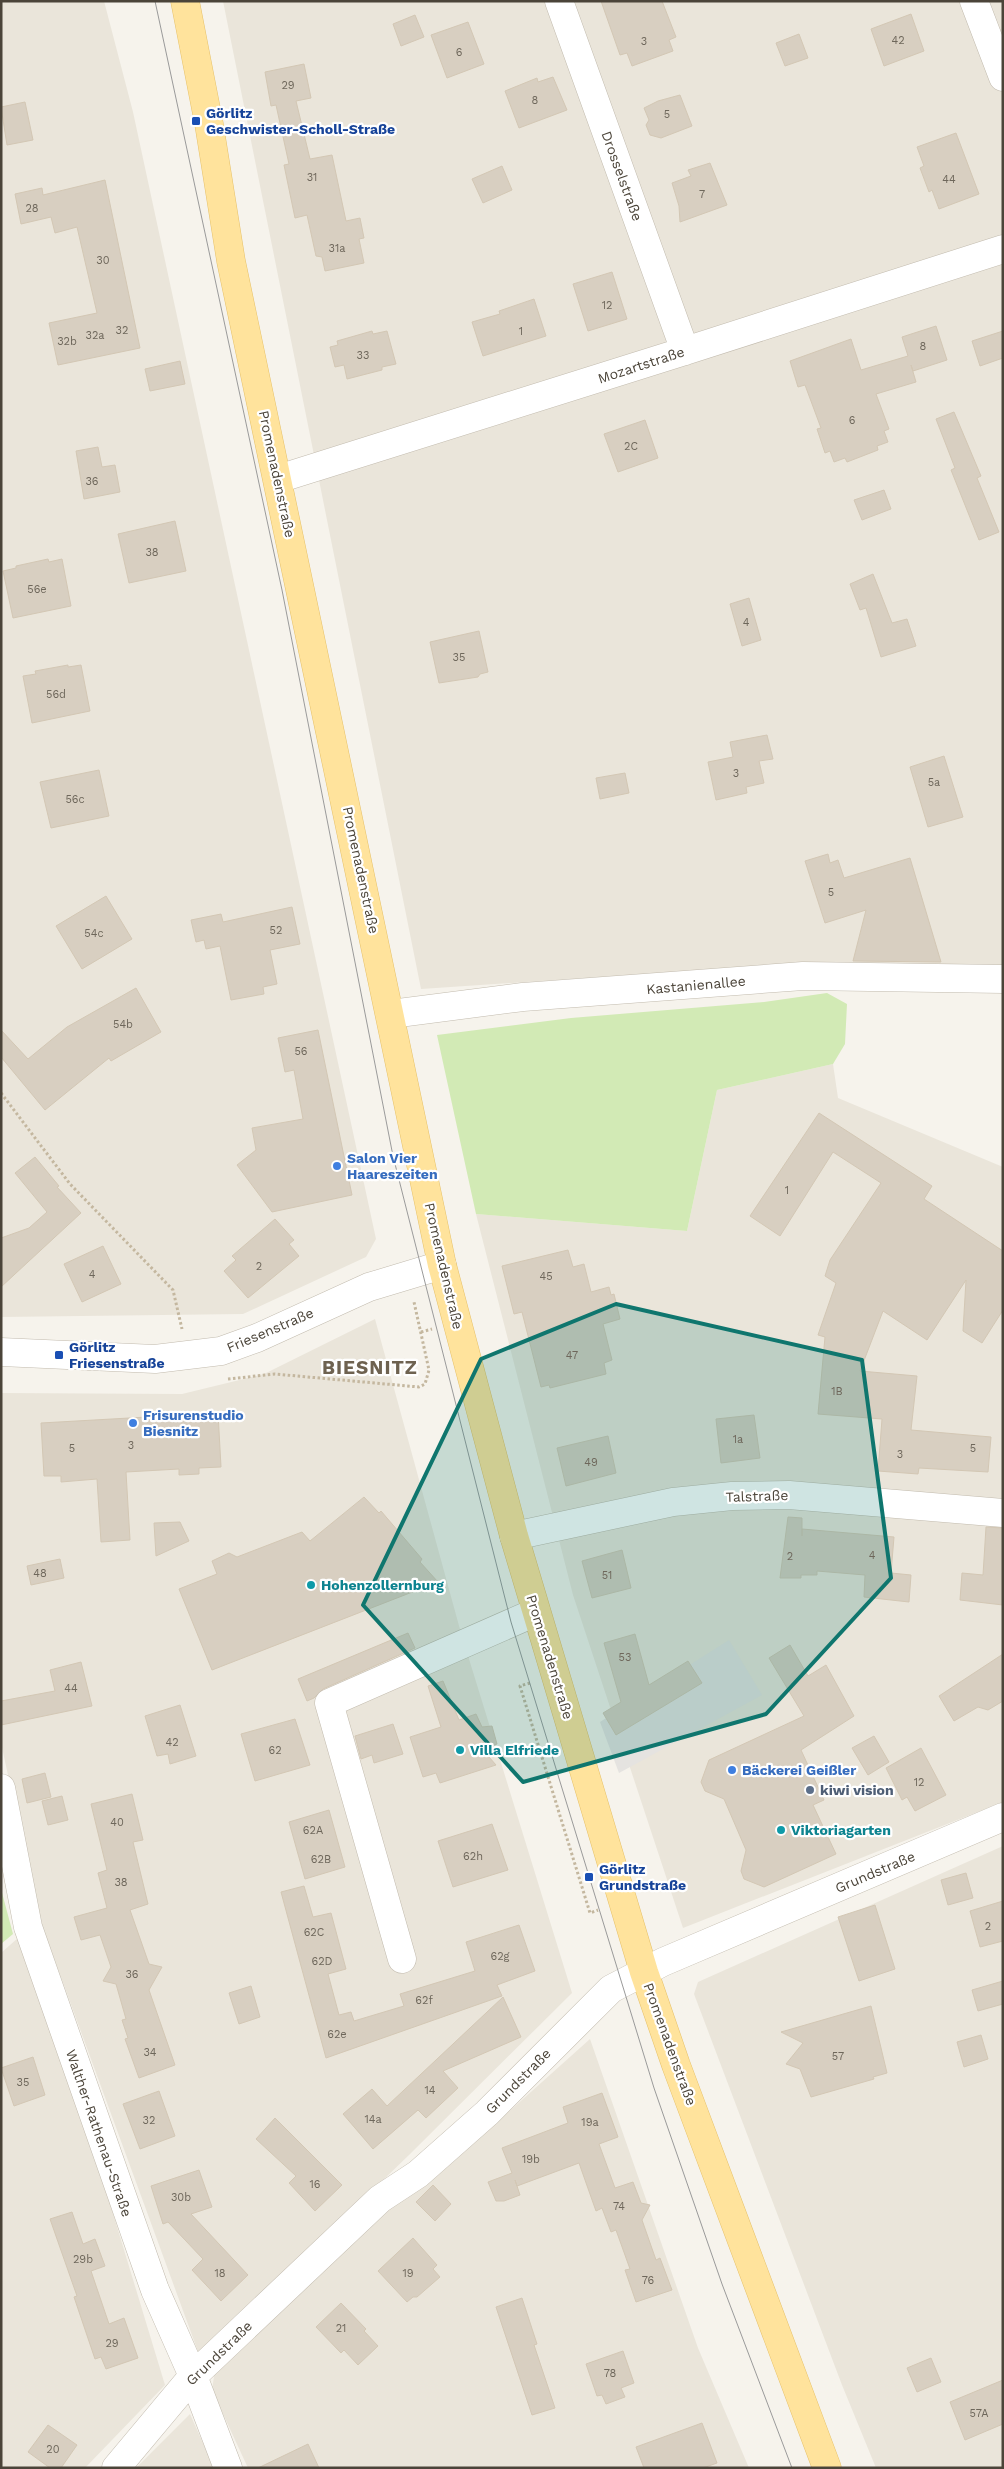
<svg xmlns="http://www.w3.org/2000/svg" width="1004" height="2469" viewBox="0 0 1004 2469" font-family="'Work Sans',sans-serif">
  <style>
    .residential { fill: #eae5da }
    .green { fill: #d2eab5 }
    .parking { fill: #e5e3e0 }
    .building { fill: #d8cfc1; stroke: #d3c7b4 }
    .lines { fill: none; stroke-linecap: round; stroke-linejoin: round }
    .minor-casing { stroke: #c2bbae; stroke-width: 29 }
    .major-casing { stroke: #e6c16a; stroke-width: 29 }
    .path { stroke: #c4b79f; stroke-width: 3; stroke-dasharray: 2.5 2.5; stroke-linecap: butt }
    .minor { stroke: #fff; stroke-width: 28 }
    .major { stroke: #ffe39c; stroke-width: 28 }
    .tram { stroke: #9a9a9a; stroke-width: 1 }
    .marked { fill: #0f766e; fill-opacity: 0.2; stroke: #0f766e; stroke-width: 4; stroke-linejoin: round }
    .transit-dot { fill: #1a4fb4; stroke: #fff; stroke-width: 2 }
    .shop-dot { fill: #3f7fe0; stroke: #fff; stroke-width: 2 }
    .culture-dot { fill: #0f9aa8; stroke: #fff; stroke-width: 2 }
    .service-dot { fill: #5c6f8a; stroke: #fff; stroke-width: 2 }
    .labels { text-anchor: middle; stroke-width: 4.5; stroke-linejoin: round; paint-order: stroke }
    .number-label { font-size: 11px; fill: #6e675b }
    .transit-label { font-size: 14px; font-weight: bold; fill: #164399; stroke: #fff; text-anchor: start }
    .street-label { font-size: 14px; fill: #4b4439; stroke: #fff }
    .shop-label { font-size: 14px; font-weight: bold; fill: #366cbe; stroke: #fff; text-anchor: start }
    .culture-label { font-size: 14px; font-weight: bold; fill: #0d838f; stroke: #fff; text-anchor: start }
    .service-label { font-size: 14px; font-weight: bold; fill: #4e5e75; stroke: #fff; text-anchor: start }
    .district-label { font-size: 19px; font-weight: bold; letter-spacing: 1px; fill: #6e6250; stroke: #fff }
  </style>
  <rect width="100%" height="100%" fill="#f6f3ec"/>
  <path class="residential" d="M1,1H104L133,112L376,1239L366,1257L243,1314L1,1317Z
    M223,1H1003V967L675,972L421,989Z
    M833,1064L838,1098L1003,1167V1802L683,1928L573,1595L476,1214L687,1231L717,1090Z
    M375,1319L461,1633L572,1993L409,2155L200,2357L39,1917L1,1743V1393L182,1394L264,1374Z
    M1003,1846V2468H876L842,2385L694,1994L698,1982Z
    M27,1930L165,2385L85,2468H1V1953Z
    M590,2039L698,2348L749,2468H248L212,2390L215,2370L401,2199L436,2177Z
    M190,2414L214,2468H136Z"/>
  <path class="green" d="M827,993L847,1004L845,1044L833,1064L717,1090L687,1231L476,1214L437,1035L571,1018L764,1002Z
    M1,1889L13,1934L1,1944Z"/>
  <path class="parking" d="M729,1640L762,1695L619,1773L600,1722Z"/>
  <path class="building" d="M601,1H662L676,37L669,40L673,51L632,66L627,53L620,55Z
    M911,14L924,51L884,66L871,29Z
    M415,15L424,37L401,46L393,24Z
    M468,22L484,64L447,78L431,35Z
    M799,34L808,58L785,66L776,43Z
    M304,64L311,98L296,101L310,159L332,155L346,221L360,218L364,238L359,239L364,263L325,271L322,257L316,256L307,215L295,218L284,165L289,164L276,105L271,106L265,72Z
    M553,77L567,110L519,128L505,91L537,78L538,82Z
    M680,95L692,126L661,138L650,135L646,125L649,120L644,108L658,101Z
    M25,102L33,140L7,145L1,107Z
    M956,133L979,194L939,209L932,190L929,192L920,168L924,166L917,147Z
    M710,163L727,205L680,222L679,206L672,183L691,176L688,170Z
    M502,166L512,190L483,203L472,179Z
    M105,180L140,348L58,365L49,323L97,313L77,227L55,233L51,217L21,224L15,194L42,188L43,195Z
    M612,272L627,319L588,331L573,284Z
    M534,299L546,336L483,356L472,322L500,314L499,311Z
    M936,326L947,360L913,371L911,365L916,382L876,394L889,429L884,431L888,442L877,446L878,450L847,462L845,458L834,462L830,451L825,453L817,429L821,428L805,385L798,387L790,361L851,339L861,370L908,356L902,337Z
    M372,331L373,334L387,331L396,364L382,367V370L347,379L344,365L335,367L330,347L338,345L337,341Z
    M1003,331V358L980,366L972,341Z
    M180,361L185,384L150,391L145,369Z
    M954,412L981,476L977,478L999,532L979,540L951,470L955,468L936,419Z
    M645,420L658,458L618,472L604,434Z
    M98,447L102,467L115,465L120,492L84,499L76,451Z
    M884,490L891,509L862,520L854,500Z
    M175,521L186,571L129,583L118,534Z
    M48,559L49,562L62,559L71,606L13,618L3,571L16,568V566Z
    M873,574L892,623L907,619L916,646L881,657L866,608L860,610L850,584Z
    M749,598L761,640L742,646L730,604Z
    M479,631L488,672L480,674L478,677L439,683L430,642Z
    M68,665V667L81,665L90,711L32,723L23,676L36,674L35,671Z
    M767,735L773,759L759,761L764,783L746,787L747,793L716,800L708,762L733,757L730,742Z
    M944,756L963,817L928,827L910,767Z
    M99,770L109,816L51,828L40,782Z
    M625,773L629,793L600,799L596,778Z
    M828,854L830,863L838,860L844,878L910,858L941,962L853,961L866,910L825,923L805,861Z
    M106,896L132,939L82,969L56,926Z
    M292,907L300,944L270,950L277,984L263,987L264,994L231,1000L220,946L206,949L204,940L196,942L191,920L221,914L223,922Z
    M136,988L161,1032L111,1061L109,1058L45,1110L1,1057V1030L28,1059L67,1027Z
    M318,1030L352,1195L272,1212L237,1165L256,1150L252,1128L303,1119L294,1070L285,1072L278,1038Z
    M819,1113L932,1186L924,1199L1003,1251V1310L982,1343L963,1331L966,1280L927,1340L883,1311L860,1371L917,1376L911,1430L991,1437L988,1472L919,1468L918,1474L878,1471L882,1419L818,1414L825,1337L818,1335L836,1283L825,1276L830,1260L881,1183L833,1152L780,1236L750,1216Z
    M35,1157L59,1186L57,1187L81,1213L1,1287V1238L29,1228L47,1212L15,1173Z
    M275,1219L294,1240L289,1244L299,1256L248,1298L224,1271L236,1260L232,1256Z
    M103,1246L121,1284L82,1302L64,1264Z
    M568,1250L573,1267L584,1264L591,1292L609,1287L611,1295L614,1294L620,1319L603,1324L612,1360L604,1363L606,1374L550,1388L549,1385L541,1387L522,1312L514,1314L502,1266Z
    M218,1413L221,1467L199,1468V1474L179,1475V1469L126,1472L130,1540L101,1542L97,1479L61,1482V1476H44L41,1423Z
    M754,1415L760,1458L721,1463L716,1419Z
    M608,1436L616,1473L566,1486L557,1448Z
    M364,1497L379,1513L381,1511L422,1559L420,1562L438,1582L212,1670L179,1589L217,1574L212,1561L229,1553L237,1557L302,1532L310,1541Z
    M788,1517L802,1518V1536V1529L894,1537L891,1573L911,1575L909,1602L864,1597L865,1575L817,1571V1575H801V1578H780Z
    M180,1522L189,1541L156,1556L154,1523Z
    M986,1527L1003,1528V1605L960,1600L962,1573L983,1575Z
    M622,1550L631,1588L592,1598L582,1561Z
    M60,1559L64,1578L31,1585L27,1566Z
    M408,1633L415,1648L323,1689L314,1698L307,1701L298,1679Z
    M635,1634L649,1685L688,1661L702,1683L616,1735L603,1713L621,1702L604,1643Z
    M790,1645L808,1676L826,1665L854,1716L801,1750L824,1800L813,1805L836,1854L764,1887L744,1879L741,1871L746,1850L724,1799L705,1791L701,1782L709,1760L804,1716L769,1658Z
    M1003,1654V1701L988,1710L978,1707L954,1721L939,1696Z
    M81,1662L92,1706L1,1725V1701L55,1691L50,1670Z
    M443,1681L459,1720L476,1714L482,1727L492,1726L497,1744L482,1749L496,1765L440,1783L436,1773L423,1777L410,1737L441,1727L428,1686Z
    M180,1705L196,1756L170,1764L168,1754L157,1756L145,1716Z
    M295,1719L310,1765L255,1781L241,1734Z
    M393,1724L403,1754L374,1763L372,1755L361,1759L355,1736Z
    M874,1736L889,1762L868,1775L852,1748Z
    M921,1748L946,1795L915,1811L907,1797L902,1800L886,1768Z
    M45,1773L51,1797L27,1803L22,1779Z
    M132,1794L143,1840L133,1842L148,1904L130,1910L149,1964L162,1967L149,1990L175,2065L139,2078L125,2039L128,2038L122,2020L126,2019L116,1984L103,1981L111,1967L100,1935L81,1940L74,1917L107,1908L98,1873L107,1870L91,1804Z
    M62,1796L68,1820L48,1825L42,1801Z
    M329,1810L345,1867L305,1879L289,1822Z
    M492,1824L508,1870L453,1887L438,1841Z
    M966,1873L973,1898L948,1905L941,1880Z
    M304,1886L313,1917L331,1913L346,1969L328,1974L339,2015L351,2012L354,2021L404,2006L400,1994L475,1971L466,1942L519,1925L535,1971L497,1985L502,1996L326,2058L281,1892Z
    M1003,1901V1941L980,1947L970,1911Z
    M875,1905L895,1969L859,1981L838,1917Z
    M1003,1981V2004L978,2011L972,1990Z
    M251,1986L260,2017L239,2024L229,1993Z
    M503,1997L521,2037L443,2071L458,2088L426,2118L418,2110L373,2149L343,2114L372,2089L387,2106Z
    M871,2006L887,2073L873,2077L874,2079L811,2097L800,2069L786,2064L803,2043L781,2032Z
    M981,2035L988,2059L964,2067L957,2042Z
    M33,2057L45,2095L14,2106L1,2068Z
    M159,2091L175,2136L140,2149L123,2104Z
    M602,2093L618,2137L599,2144L615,2188L633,2182L641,2203L650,2205L642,2220L656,2260L660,2258L672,2290L636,2302L625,2270L630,2269L616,2230L611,2232L602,2208L596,2211L579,2163L517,2186L515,2180L520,2195L504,2201H496L488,2182L512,2173L502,2148L568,2123L563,2107Z
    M275,2118L342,2185L315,2211L289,2183L296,2176L256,2139Z
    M199,2170L212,2207L191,2214L248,2275L221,2301L192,2270L203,2259L168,2222L163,2224L151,2186Z
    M433,2185L451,2204L435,2221L416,2202Z
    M72,2212L83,2244L95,2239L105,2266L91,2271L109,2324L124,2318L138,2358L106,2369L101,2357L95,2359L74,2297L77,2296L50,2219Z
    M413,2238L437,2265L433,2269L440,2277L417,2297H413L407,2302L378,2271Z
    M522,2298L537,2344L534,2345L555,2408L532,2415L496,2307Z
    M341,2303L366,2329L364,2331L378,2346L358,2365L344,2350L341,2353L316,2327Z
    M623,2351L634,2383L621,2388L625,2397L606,2404L602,2395L597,2396L586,2364Z
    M931,2358L941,2382L917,2392L907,2368Z
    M1003,2380V2424L965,2440L950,2402Z
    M702,2423L717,2463L703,2468H644L636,2447Z
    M48,2425L77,2445L61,2468H50L28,2452Z
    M308,2444L319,2468H258Z"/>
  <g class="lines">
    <g class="minor-casing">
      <path id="minor" d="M559,1L685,351
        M974,1L1003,77
        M278,479L685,351L1003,249
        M391,1014L523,997L803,976L1003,979
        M1,1352L155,1359L221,1351L257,1338L369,1287L442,1265
        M514,1536L673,1502L732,1496L789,1495L1003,1513
        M1,1788L28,1927L155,2290L193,2376L228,2468
        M402,1959L329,1703L536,1612
        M116,2468L193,2376L380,2199L418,2174L487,2113L611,1989L663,1962L1003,1817"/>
    </g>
    <g class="major-casing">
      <path id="major" d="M185,1L209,124L231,261L442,1265L514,1536L644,1972L676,2065L827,2468"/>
    </g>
    <path class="path" d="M1,1093L70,1184L173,1290L182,1329
      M421,1332L432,1329
      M228,1379L275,1374L419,1387L425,1384L429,1370L414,1302
      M530,1683L520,1686L590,1913L598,1910"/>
    <use href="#minor" class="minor"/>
    <use href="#major" class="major"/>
    <path class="tram" d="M155,1L282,590L393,1156L511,1622L654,2088L722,2284L792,2468"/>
  </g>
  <path class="marked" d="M616,1304L862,1360L891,1578L766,1714L523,1782L363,1605L481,1359Z"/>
  <g class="transit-dot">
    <rect x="191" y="116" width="10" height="10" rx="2.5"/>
    <rect x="54" y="1350" width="10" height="10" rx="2.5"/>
    <rect x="584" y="1872" width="10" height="10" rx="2.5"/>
  </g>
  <g class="shop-dot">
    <circle cx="337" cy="1166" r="5"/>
    <circle cx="133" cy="1423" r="5"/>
    <circle cx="732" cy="1770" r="5"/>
  </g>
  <g class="culture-dot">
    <circle cx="311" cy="1585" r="5"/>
    <circle cx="460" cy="1750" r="5"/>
    <circle cx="781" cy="1830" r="5"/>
  </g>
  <circle class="service-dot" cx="810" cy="1790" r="5"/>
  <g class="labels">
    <g class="number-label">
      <text x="898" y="44">42</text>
      <text x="644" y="45">3</text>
      <text x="459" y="56">6</text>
      <text x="288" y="89">29</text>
      <text x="535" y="104">8</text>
      <text x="667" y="118">5</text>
      <text x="312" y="181">31</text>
      <text x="949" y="183">44</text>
      <text x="702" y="198">7</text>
      <text x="32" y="212">28</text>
      <text x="337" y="252">31a</text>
      <text x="103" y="264">30</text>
      <text x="607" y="309">12</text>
      <text x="122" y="334">32</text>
      <text x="521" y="335">1</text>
      <text x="95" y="339">32a</text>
      <text x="67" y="345">32b</text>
      <text x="923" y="350">8</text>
      <text x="363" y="359">33</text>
      <text x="852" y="424">6</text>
      <text x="631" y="450">2C</text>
      <text x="92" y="485">36</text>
      <text x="152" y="556">38</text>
      <text x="37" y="593">56e</text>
      <text x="746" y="626">4</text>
      <text x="459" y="661">35</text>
      <text x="56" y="698">56d</text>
      <text x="736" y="777">3</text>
      <text x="934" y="786">5a</text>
      <text x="75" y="803">56c</text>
      <text x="831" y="896">5</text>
      <text x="276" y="934">52</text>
      <text x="94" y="937">54c</text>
      <text x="123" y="1028">54b</text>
      <text x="301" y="1055">56</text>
      <text x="787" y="1194">1</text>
      <text x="259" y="1270">2</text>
      <text x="92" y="1278">4</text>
      <text x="546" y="1280">45</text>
      <text x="572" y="1359">47</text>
      <text x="837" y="1395">1B</text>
      <text x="738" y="1443">1a</text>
      <text x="131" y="1449">3</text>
      <text x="72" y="1452">5</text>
      <text x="973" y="1452">5</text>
      <text x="900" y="1458">3</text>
      <text x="591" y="1466">49</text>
      <text x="872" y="1559">4</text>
      <text x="790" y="1560">2</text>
      <text x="40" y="1577">48</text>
      <text x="607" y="1579">51</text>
      <text x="625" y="1661">53</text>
      <text x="71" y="1692">44</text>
      <text x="172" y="1746">42</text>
      <text x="275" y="1754">62</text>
      <text x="919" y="1786">12</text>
      <text x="117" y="1826">40</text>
      <text x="313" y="1834">62A</text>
      <text x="473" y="1860">62h</text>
      <text x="321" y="1863">62B</text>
      <text x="121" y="1886">38</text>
      <text x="988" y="1930">2</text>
      <text x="314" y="1936">62C</text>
      <text x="500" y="1960">62g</text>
      <text x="322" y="1965">62D</text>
      <text x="132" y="1978">36</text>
      <text x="424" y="2004">62f</text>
      <text x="337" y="2038">62e</text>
      <text x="150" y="2056">34</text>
      <text x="838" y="2060">57</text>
      <text x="23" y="2086">35</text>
      <text x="430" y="2094">14</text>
      <text x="373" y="2123">14a</text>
      <text x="149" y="2124">32</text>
      <text x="590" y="2126">19a</text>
      <text x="531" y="2163">19b</text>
      <text x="315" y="2188">16</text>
      <text x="181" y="2201">30b</text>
      <text x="619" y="2210">74</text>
      <text x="83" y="2263">29b</text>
      <text x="220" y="2277">18</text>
      <text x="408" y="2277">19</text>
      <text x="648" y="2284">76</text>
      <text x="341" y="2332">21</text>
      <text x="112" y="2347">29</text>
      <text x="610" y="2377">78</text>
      <text x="979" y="2417">57A</text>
      <text x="53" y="2453">20</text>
    </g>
    <g class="transit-label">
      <text x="206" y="118">Görlitz<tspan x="206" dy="16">Geschwister-Scholl-Straße</tspan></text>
      <text x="69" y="1352">Görlitz<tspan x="69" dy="16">Friesenstraße</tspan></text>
      <text x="599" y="1874">Görlitz<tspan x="599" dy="16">Grundstraße</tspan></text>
    </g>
    <g class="street-label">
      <text transform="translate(622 176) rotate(70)" y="5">Drosselstraße</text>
      <text transform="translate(641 365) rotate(-18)" y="5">Mozartstraße</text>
      <text transform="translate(277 474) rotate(78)" y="5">Promenadenstraße</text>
      <text transform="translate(361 870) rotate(78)" y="5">Promenadenstraße</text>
      <text transform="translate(696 985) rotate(-5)" y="5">Kastanienallee</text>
      <text transform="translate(444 1266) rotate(77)" y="5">Promenadenstraße</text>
      <text transform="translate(270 1330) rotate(-23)" y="5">Friesenstraße</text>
      <text transform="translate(757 1496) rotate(-2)" y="5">Talstraße</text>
      <text transform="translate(550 1657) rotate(73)" y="5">Promenadenstraße</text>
      <text transform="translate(875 1872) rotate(-23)" y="5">Grundstraße</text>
      <text transform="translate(670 2044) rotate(70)" y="5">Promenadenstraße</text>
      <text transform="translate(518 2081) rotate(-45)" y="5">Grundstraße</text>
      <text transform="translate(99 2133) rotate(71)" y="5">Walther-Rathenau-Straße</text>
      <text transform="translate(219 2353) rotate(-44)" y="5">Grundstraße</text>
    </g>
    <g class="shop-label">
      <text x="347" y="1163">Salon Vier<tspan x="347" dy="16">Haareszeiten</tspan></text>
      <text x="143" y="1420">Frisurenstudio<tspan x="143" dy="16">Biesnitz</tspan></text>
      <text x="742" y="1775">Bäckerei Geißler</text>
    </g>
    <g class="culture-label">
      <text x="321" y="1590">Hohenzollernburg</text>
      <text x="470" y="1755">Villa Elfriede</text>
      <text x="791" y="1835">Viktoriagarten</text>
    </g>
    <g class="service-label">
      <text x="820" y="1795">kiwi vision</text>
    </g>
    <g class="district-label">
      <text x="370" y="1374">BIESNITZ</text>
    </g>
  </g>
  <rect width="1004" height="2469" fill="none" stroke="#4b4439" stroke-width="5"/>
</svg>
